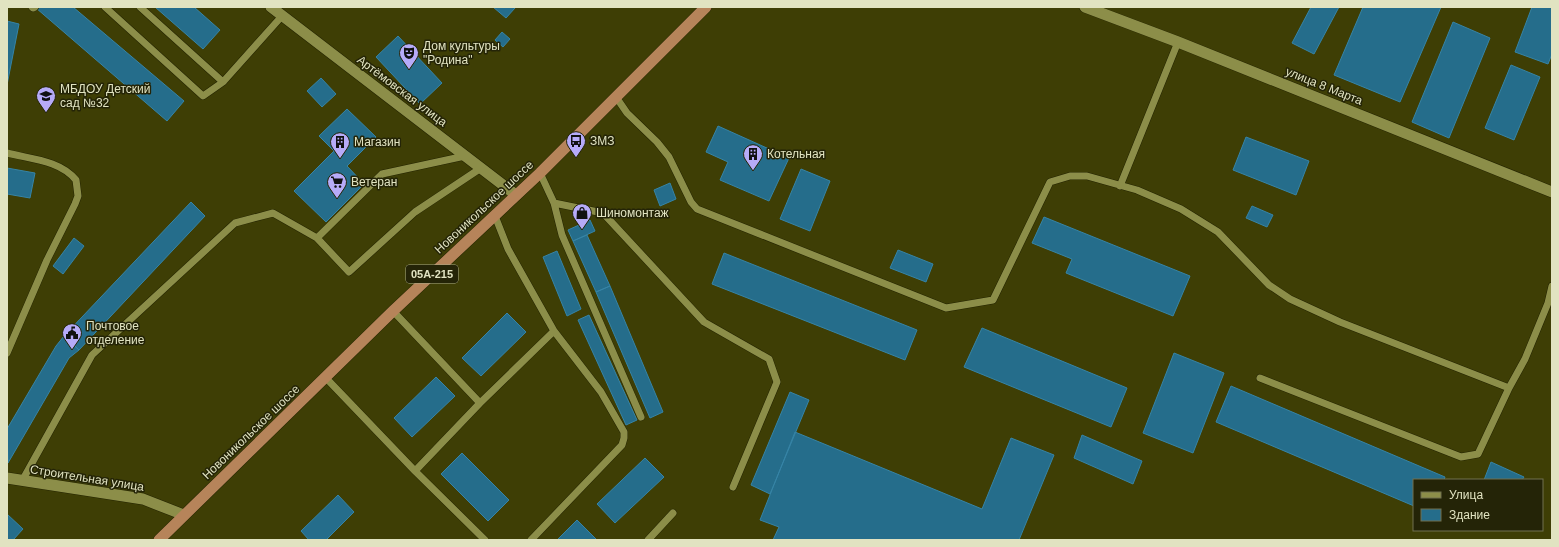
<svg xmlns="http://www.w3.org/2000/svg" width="1559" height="547" viewBox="0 0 1559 547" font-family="Helvetica,sans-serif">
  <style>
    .building { fill: #256d8b; stroke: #3684a6 }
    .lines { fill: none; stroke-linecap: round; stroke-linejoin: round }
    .service-casing { stroke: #242400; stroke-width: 8 }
    .minor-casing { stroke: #242400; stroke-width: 12 }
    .trunk-casing { stroke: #242400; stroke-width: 12 }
    .service { stroke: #8c8e49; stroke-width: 7 }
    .minor { stroke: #8c8e49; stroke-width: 11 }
    .trunk { stroke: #b6845a; stroke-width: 11 }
    .labels { text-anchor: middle; stroke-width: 3; stroke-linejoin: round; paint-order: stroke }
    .shield { fill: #242407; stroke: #a8aa89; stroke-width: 1 }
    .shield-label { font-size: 11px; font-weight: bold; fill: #e1e3c1 }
    .poi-label { font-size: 12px; fill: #e1e3c1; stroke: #242407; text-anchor: start }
    .street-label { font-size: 12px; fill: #e1e3c1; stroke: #242407 }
  </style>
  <rect width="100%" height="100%" fill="#3e3e05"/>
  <path class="building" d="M37,7H73L184,101L167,121L36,8Z
    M155,7H194L220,30L203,49Z
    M493,7H513L515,8L506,18Z
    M1311,7H1339L1314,54L1292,43Z
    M1363,7H1441L1400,102L1334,75Z
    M1532,7H1552V54L1548,64L1515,52Z
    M7,21L19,24L7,85Z
    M1453,22L1490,38L1449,138L1412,122Z
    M502,32L510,39L503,47L495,40Z
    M398,36L442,83L420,104L376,57Z
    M1511,65L1540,77L1514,140L1485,128Z
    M321,78L336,94L322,107L307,91Z
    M347,109L376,137L347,166L364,184L326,222L294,191L334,151L319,136Z
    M718,126L789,158L769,201L720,180L728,162L706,152Z
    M1246,137L1309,161L1296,195L1233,170Z
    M7,168L35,173L30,198L7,194Z
    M801,169L830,181L810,231L780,219Z
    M670,183L676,199L660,206L654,190Z
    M191,202L205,216L79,350L64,336Z
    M1252,206L1273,215L1267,227L1246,218Z
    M1044,217L1190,276L1173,316L1066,273L1072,259L1032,243Z
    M590,220L595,231L573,241L568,230Z
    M587,235L610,286L596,292L573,241Z
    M74,238L84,246L63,274L53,266Z
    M898,250L933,264L926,282L890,268Z
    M557,251L581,309L567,316L543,257Z
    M724,253L917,330L905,360L712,284Z
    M610,286L663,412L650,418L596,292Z
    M507,313L526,332L481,376L462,358Z
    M589,315L637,420L626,425L578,320Z
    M982,328L1127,388L1111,427L964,367Z
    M64,336L79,350L69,358L8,463L7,429L56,346Z
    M1174,353L1224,373L1193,453L1143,433Z
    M436,377L455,396L412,437L394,418Z
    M1231,386L1445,477L1444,480H1414V506L1216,422Z
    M790,392L809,400L770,494L751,485Z
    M795,432L982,509L1011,438L1054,455L1019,540H773L779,527L760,520Z
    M1082,435L1142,461L1133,484L1074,458Z
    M462,453L509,500L488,521L441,474Z
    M645,458L664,477L615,523L597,504Z
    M1491,462L1524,477L1522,480H1484Z
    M338,495L354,512L326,540H309L301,531Z
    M7,514L23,529L13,540H7Z
    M577,520L597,540H557Z"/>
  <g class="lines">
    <g class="service-casing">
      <path id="service" d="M32,7L33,8L35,7
        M105,7L203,96L223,82
        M140,7L223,82L282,16
        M616,97L627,113L657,142L669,157L691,202L697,209L946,308L993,300L1050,182L1070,176H1087L1137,190L1181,209L1218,232L1269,285L1290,299L1340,322L1509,388
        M7,153C30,159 60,160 76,180L78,196L75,204L47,260L7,353
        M540,173L554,203L603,213L704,322L769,359L777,382L733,487
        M1120,186L1178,42
        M554,203L562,235L641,417
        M495,216L508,249L554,331L601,392L624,432V438L622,445L531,540
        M317,238L349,272L415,212L481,168
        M393,311L480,403
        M326,378L415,471L485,540
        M1260,378L1461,457L1478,454L1509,388L1525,359L1548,303L1552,286
        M415,471L480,403L554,331
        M22,481L92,355L235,223L273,213L317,238L382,174L465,156
        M648,540L673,513"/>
    </g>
    <g class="minor-casing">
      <path id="minor" d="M271,7L516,195
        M1085,7L1178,42L1552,192
        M7,478L143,499L184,515"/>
    </g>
    <g class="trunk-casing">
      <path id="trunk" d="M159,540L393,311L540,173L706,7"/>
    </g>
    <use href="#service" class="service"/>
    <use href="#minor" class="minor"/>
    <use href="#trunk" class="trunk"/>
  </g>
  <defs>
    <g id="theatre-pin" transform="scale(1)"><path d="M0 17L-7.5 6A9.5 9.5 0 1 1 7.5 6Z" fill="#b6abf8" stroke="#242407"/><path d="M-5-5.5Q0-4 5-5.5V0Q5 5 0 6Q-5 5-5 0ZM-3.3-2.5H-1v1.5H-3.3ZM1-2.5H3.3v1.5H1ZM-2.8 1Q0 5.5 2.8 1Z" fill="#111"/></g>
    <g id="school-pin" transform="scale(1)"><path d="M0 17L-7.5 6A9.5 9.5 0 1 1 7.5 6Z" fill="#b6abf8" stroke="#242407"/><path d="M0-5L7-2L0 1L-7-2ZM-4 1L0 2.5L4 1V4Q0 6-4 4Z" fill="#111"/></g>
    <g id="bus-pin" transform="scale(1)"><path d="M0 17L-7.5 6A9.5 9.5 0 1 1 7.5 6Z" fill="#b6abf8" stroke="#242407"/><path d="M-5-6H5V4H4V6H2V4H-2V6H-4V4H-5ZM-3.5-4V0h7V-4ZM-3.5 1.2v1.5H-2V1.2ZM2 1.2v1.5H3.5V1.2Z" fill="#111"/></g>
    <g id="building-pin" transform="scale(1)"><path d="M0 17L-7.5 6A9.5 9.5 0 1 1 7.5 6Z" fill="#b6abf8" stroke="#242407"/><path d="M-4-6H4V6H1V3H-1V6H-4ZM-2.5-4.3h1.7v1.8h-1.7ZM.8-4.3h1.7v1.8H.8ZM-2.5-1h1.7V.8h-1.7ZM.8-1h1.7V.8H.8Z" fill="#111"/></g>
    <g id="supermarket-pin" transform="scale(1)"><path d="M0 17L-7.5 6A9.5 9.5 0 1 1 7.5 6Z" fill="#b6abf8" stroke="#242407"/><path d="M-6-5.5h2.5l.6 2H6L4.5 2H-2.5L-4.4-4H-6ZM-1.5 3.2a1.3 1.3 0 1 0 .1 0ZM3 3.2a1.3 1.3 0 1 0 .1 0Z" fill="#111"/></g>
    <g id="shop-pin" transform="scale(1)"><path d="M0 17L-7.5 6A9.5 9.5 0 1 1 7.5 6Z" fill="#b6abf8" stroke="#242407"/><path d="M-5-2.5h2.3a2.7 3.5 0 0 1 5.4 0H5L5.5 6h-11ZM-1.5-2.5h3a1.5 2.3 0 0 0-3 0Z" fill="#111"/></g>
    <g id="civic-pin" transform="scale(1)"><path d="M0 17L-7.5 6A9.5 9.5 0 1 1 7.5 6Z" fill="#b6abf8" stroke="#242407"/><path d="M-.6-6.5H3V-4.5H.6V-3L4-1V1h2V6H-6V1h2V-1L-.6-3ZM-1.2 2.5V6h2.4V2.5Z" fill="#111"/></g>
  </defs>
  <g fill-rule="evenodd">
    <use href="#theatre-pin" x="409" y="53"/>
    <use href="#school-pin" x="46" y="96"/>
    <use href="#bus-pin" x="576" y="141"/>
    <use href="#building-pin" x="340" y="142"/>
    <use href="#building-pin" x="753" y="154"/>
    <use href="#supermarket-pin" x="337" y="182"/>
    <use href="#shop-pin" x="582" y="213"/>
    <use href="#civic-pin" x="72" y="333"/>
  </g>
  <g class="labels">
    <rect class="shield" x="406" y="265" width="52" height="18" rx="3"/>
    <g class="shield-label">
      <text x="432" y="278">05А-215</text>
    </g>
    <g class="poi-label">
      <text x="423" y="50">Дом культуры<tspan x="423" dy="14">"Родина"</tspan></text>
      <text x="60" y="93">МБДОУ Детский<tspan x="60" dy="14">сад №32</tspan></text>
      <text x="590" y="145">ЗМЗ</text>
      <text x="354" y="146">Магазин</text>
      <text x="767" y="158">Котельная</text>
      <text x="351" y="186">Ветеран</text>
      <text x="596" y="217">Шиномонтаж</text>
      <text x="86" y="330">Почтовое<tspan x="86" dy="14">отделение</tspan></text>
    </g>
    <g class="street-label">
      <text transform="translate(1324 86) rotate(22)" y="4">улица 8 Марта</text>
      <text transform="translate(402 91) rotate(37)" y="4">Артёмовская улица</text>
      <text transform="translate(484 207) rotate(-43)" y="4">Новоникольское шоссе</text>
      <text transform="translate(251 432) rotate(-44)" y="4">Новоникольское шоссе</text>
      <text transform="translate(87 478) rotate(9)" y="4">Строительная улица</text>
    </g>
  </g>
  <rect width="1559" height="547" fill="none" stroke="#e1e3c1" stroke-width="16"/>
  <rect x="1413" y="479" width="130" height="52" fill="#242407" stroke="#707051"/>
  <rect x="1421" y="492" width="20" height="6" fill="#8c8e49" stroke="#707051"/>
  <text x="1449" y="499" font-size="12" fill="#e1e3c1">Улица</text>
  <rect x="1421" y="509" width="20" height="12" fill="#256d8b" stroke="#707051"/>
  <text x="1449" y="519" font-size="12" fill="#e1e3c1">Здание</text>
</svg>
